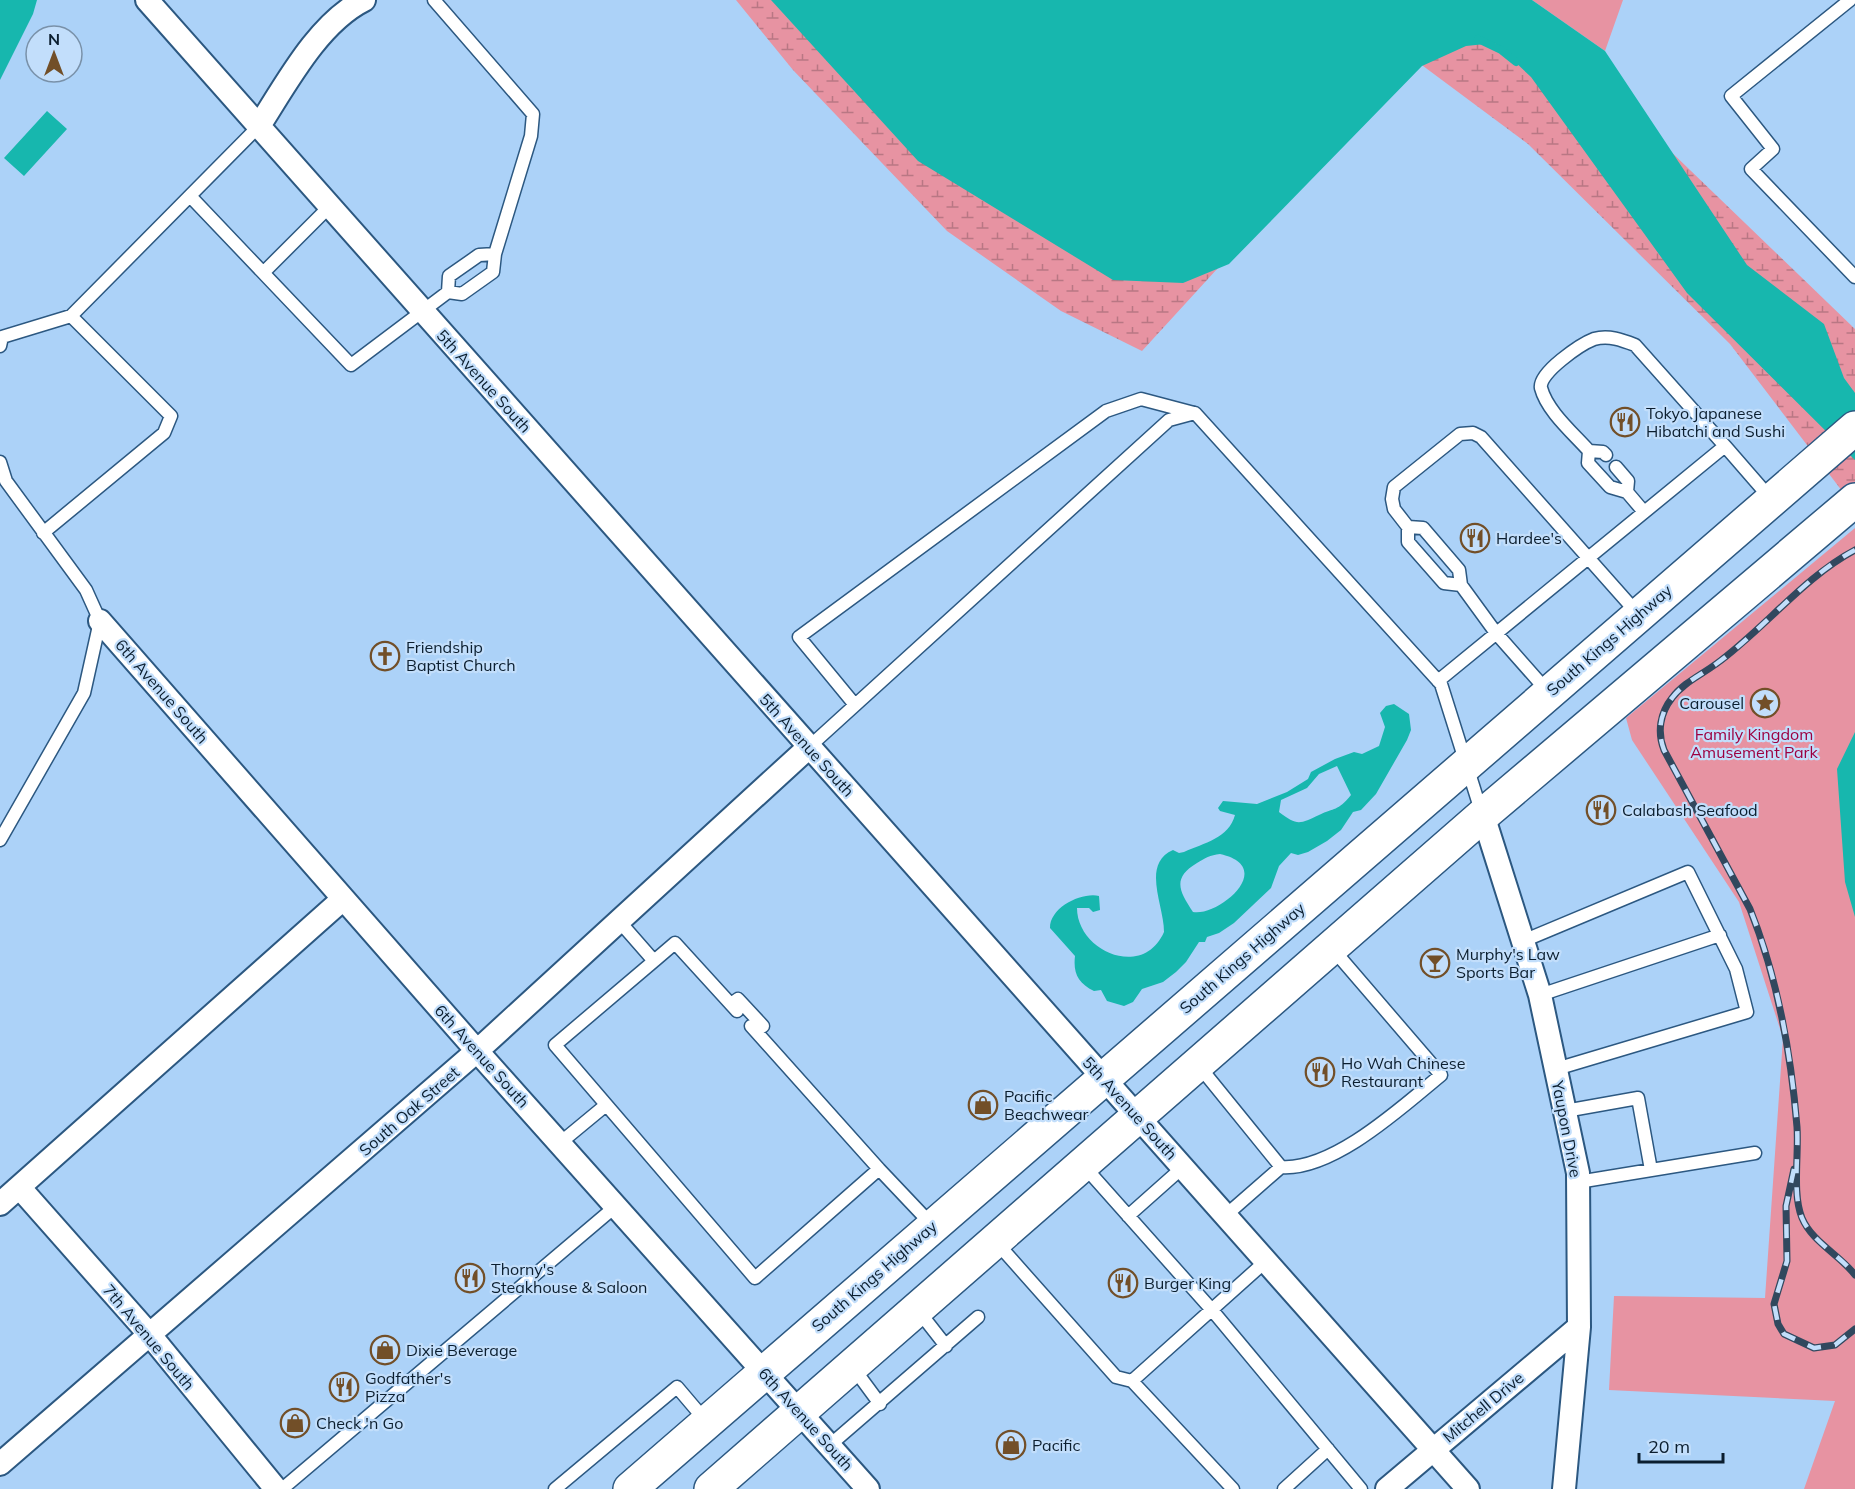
<svg xmlns="http://www.w3.org/2000/svg" width="1855" height="1489" viewBox="0 0 1855 1489" font-family="Mulish,sans-serif">
  <style>
    .wetland { fill: url(#wetland-marsh) }
    .park { fill: #e793a2 }
    .water { fill: #17b7ae; fill-rule: evenodd }
    .lines { fill: none; stroke-linecap: round; stroke-linejoin: round }
    .stream { stroke: #17b7ae; stroke-width: 8 }
    .lane-casing { stroke: #2c5881; stroke-width: 15 }
    .street-casing { stroke: #2c5881; stroke-width: 26 }
    .primary-casing { stroke: #2c5881; stroke-width: 36 }
    .lane { stroke: #fff; stroke-width: 12 }
    .street { stroke: #fff; stroke-width: 22 }
    .primary { stroke: #fff; stroke-width: 33 }
    .rail-casing { stroke: #31485e; stroke-width: 7 }
    .rail { stroke: #c2defb; stroke-width: 4.5; stroke-dasharray: 14; stroke-linecap: butt }
    .labels { text-anchor: middle; stroke-width: 4.5; stroke-linejoin: round; paint-order: stroke }
    .street-label { font-size: 16px; fill: #0b1e2f; stroke: #c2defb }
    .poi-label { font-size: 16px; fill: #0b1e2f; stroke: #c2defb; text-anchor: start }
    .park-label { font-size: 16px; fill: #9d0040; stroke: #c2defb }
  </style>
  <defs>
    <pattern id="wetland-marsh" width="20" height="14" patternUnits="userSpaceOnUse" patternTransform="scale(1.5)"><rect width="20" height="14" fill="#e793a2"/><path d="M1 5h8M5 5V1M11 12h8M15 12V8" fill="none" stroke="#b97784"/></pattern>
  </defs>
  <rect width="100%" height="100%" fill="#acd2f8"/>
  <path class="wetland" d="M736,0H1459L1635,117L1855,329V508L1730,344L1528,144L1411,57L1142,351L1061,311L947,231L793,70Z"/>
  <path class="park" d="M1532,0H1623L1605,51Z
    M1855,528V1489H1804L1835,1401L1609,1390L1614,1296L1765,1298L1783,1038L1739,902L1632,740L1626,718Z"/>
  <path class="water" d="M0,0H37L33,14L0,80Z
    M771,0H1532L1605,51L1747,265L1824,324L1844,378L1855,393V460L1687,293L1531,77L1495,43L1466,46L1422,66L1229,264L1183,283L1113,280L918,161Z
    M47,111L67,129L24,176L4,158Z
    M1394,704L1409,714L1411,730L1407,740L1376,794L1361,810L1353,812L1341,830L1327,841L1308,852L1298,855L1291,853L1279,866L1271,888L1234,923L1219,933L1207,937L1205,942H1199L1186,962L1176,972L1163,982L1142,989L1133,1002L1124,1006L1107,1001L1101,990L1094,991C1078,983 1073,973 1075,956L1050,928C1050,907 1082,892 1099,896L1100,910L1093,912L1089,908H1077C1077,951 1143,980 1164,932C1164,905 1141,864 1173,850L1179,853L1184,852C1204,843 1229,838 1235,815L1220,811L1218,808L1223,801L1257,804L1287,792L1308,779L1311,772L1335,759L1354,752L1362,754L1379,746L1385,727L1380,713L1386,706ZM1337,766L1351,795C1337,812 1335,807 1319,815C1300,824 1297,826 1279,812L1281,800L1307,788L1319,774ZM1220,854C1278,867 1218,917 1193,912C1179,891 1172,878 1197,863C1205,858 1210,855 1220,854Z
    M1855,732V917L1845,882L1837,769Z"/>
  <g class="lines">
    <path class="stream" d="M1478,39L1501,50L1516,62"/>
    <g class="lane-casing">
      <path id="lane" d="M1850,0L1731,96L1773,149L1751,169L1855,277
        M190,196L351,365L448,292L462,294L493,272L495,254L531,136L533,114L434,0
        M264,272L330,206
        M448,292L449,276L479,255L495,254
        M0,346L2,337L71,316L259,126
        M1589,451L1603,452L1606,455
        M0,462L6,481L86,590L100,621L84,693L0,840
        M1616,467L1628,481L1627,492
        M1644,512L1627,492L1610,487L1588,463L1589,451C1573,433 1547,411 1541,388C1538,373 1581,344 1594,339C1609,335 1622,340 1635,345L1725,446
        M1408,527L1423,528L1459,570L1461,585L1496,633L1548,692
        M43,533L164,433L171,416L71,316
        M1461,585L1444,583L1408,542V527L1394,509L1392,499L1394,487L1460,434L1473,433L1481,437L1638,614
        M1438,681L1725,446L1771,499
        M855,705L799,637L1106,411L1141,399L1194,413
        M809,747L1169,420L1195,413L1441,684L1482,814
        M619,921L654,961L555,1045L755,1278L879,1169L932,1225
        M1523,941L1688,872L1736,969L1747,1012L1556,1069
        M654,961L675,943L737,1011
        M1540,995L1720,935
        M731,1004L738,999L763,1026L756,1031
        M751,1026L879,1169
        M1199,1066L1281,1167
        M1565,1111L1638,1098L1651,1170
        M560,1143L606,1105
        M1083,1165L1212,1310L1361,1489
        M1578,1182L1755,1153
        M1128,1216L1182,1168
        M1225,1216L1281,1167C1333,1171 1402,1107 1441,1075L1331,947
        M997,1243L1116,1377L1132,1381L1233,1489
        M917,1309L946,1346
        M852,1366L880,1404
        M1132,1381L1266,1261
        M830,1445L978,1317
        M282,1489L616,1206
        M555,1489L677,1387L705,1420
        M1284,1489L1328,1449"/>
    </g>
    <g class="street-casing">
      <path id="street" d="M147,0L1468,1489
        M259,126C286,84 318,23 364,0
        M100,621L477,1051L868,1489
        M1483,815L1540,995L1578,1173L1579,1327L1564,1489
        M20,1188L150,1335L276,1489
        M0,1204L343,899
        M0,1464L477,1051L809,747
        M1387,1489L1579,1327"/>
    </g>
    <g class="primary-casing">
      <path id="primary" d="M630,1489L1855,428
        M711,1489L1483,815L1855,500"/>
    </g>
    <use href="#lane" class="lane"/>
    <use href="#street" class="street"/>
    <use href="#primary" class="primary"/>
    <g class="rail-casing">
      <path id="rail" d="M1855,550C1805,576 1762,631 1716,664C1701,675 1683,683 1672,698C1660,713 1657,732 1664,750L1750,909C1778,979 1791,1053 1797,1127C1799,1154 1792,1194 1802,1218C1812,1242 1840,1255 1855,1275
        M1794,1169L1786,1206L1787,1261L1774,1304L1778,1324L1784,1334L1814,1348L1835,1345L1855,1329"/>
    </g>
    <use href="#rail" class="rail"/>
  </g>
  <defs>
    <g id="restaurant-ring" transform="scale(1.5)"><circle r="9.5" fill="#c2defb" stroke="#724f28" stroke-width="1.5"/><path d="M-5-6h1v4h1v-4h1v4h1v-4h1v5L-1.5 .5V6h-2V.5L-5-1ZM5-6V6H3V1.5H1.5Q1.5-4 5-6Z" fill="#724f28"/></g>
    <g id="church-ring" transform="scale(1.5)"><circle r="9.5" fill="#c2defb" stroke="#724f28" stroke-width="1.5"/><path d="M-1.2-6h2.4v3.5h3.3v2.4h-3.3V6h-2.4V-.1h-3.3v-2.4h3.3Z" fill="#724f28"/></g>
    <g id="sight-ring" transform="scale(1.5)"><circle r="9.5" fill="#c2defb" stroke="#724f28" stroke-width="1.5"/><path d="M0-6L1.8-2.2L6-1.7L2.9 1.2L3.7 5.4L0 3.3L-3.7 5.4L-2.9 1.2L-6-1.7L-1.8-2.2Z" fill="#724f28"/></g>
    <g id="bar-ring" transform="scale(1.5)"><circle r="9.5" fill="#c2defb" stroke="#724f28" stroke-width="1.5"/><path d="M-6-5H6L.8 .8V4.5H3.5V6h-7V4.5H-.8V.8Z" fill="#724f28"/></g>
    <g id="shop-ring" transform="scale(1.5)"><circle r="9.5" fill="#c2defb" stroke="#724f28" stroke-width="1.5"/><path d="M-5-2.5h2.3a2.7 3.5 0 0 1 5.4 0H5L5.5 6h-11ZM-1.5-2.5h3a1.5 2.3 0 0 0-3 0Z" fill="#724f28"/></g>
  </defs>
  <g fill-rule="evenodd">
    <use href="#restaurant-ring" x="1625" y="422"/>
    <use href="#restaurant-ring" x="1475" y="538"/>
    <use href="#church-ring" x="385" y="656"/>
    <use href="#sight-ring" x="1765" y="703"/>
    <use href="#restaurant-ring" x="1601" y="810"/>
    <use href="#bar-ring" x="1435" y="963"/>
    <use href="#restaurant-ring" x="1320" y="1072"/>
    <use href="#shop-ring" x="983" y="1105"/>
    <use href="#restaurant-ring" x="470" y="1278"/>
    <use href="#restaurant-ring" x="1123" y="1283"/>
    <use href="#shop-ring" x="385" y="1350"/>
    <use href="#restaurant-ring" x="344" y="1387"/>
    <use href="#shop-ring" x="295" y="1423"/>
    <use href="#shop-ring" x="1011" y="1445"/>
  </g>
  <g class="labels">
    <g class="street-label">
      <text transform="translate(484 381) rotate(48)" y="6">5th Avenue South</text>
      <text transform="translate(1609 640) rotate(-41)" y="6">South Kings Highway</text>
      <text transform="translate(162 691) rotate(49)" y="6">6th Avenue South</text>
      <text transform="translate(807 745) rotate(48)" y="6">5th Avenue South</text>
      <text transform="translate(1242 958) rotate(-41)" y="6">South Kings Highway</text>
      <text transform="translate(482 1056) rotate(48)" y="6">6th Avenue South</text>
      <text transform="translate(1130 1108) rotate(48)" y="6">5th Avenue South</text>
      <text transform="translate(409 1111) rotate(-41)" y="6">South Oak Street</text>
      <text transform="translate(1567 1129) rotate(79)" y="6">Yaupon Drive</text>
      <text transform="translate(874 1276) rotate(-41)" y="6">South Kings Highway</text>
      <text transform="translate(149 1337) rotate(50)" y="6">7th Avenue South</text>
      <text transform="translate(1483 1407) rotate(-40)" y="6">Mitchell Drive</text>
      <text transform="translate(806 1419) rotate(48)" y="6">6th Avenue South</text>
    </g>
    <g class="poi-label">
      <text x="1646" y="419">Tokyo Japanese<tspan x="1646" dy="18">Hibatchi and Sushi</tspan></text>
      <text x="1496" y="544">Hardee's</text>
      <text x="406" y="653">Friendship<tspan x="406" dy="18">Baptist Church</tspan></text>
      <text x="1744" y="709" text-anchor="end">Carousel</text>
      <text x="1622" y="816">Calabash Seafood</text>
      <text x="1456" y="960">Murphy's Law<tspan x="1456" dy="18">Sports Bar</tspan></text>
      <text x="1341" y="1069">Ho Wah Chinese<tspan x="1341" dy="18">Restaurant</tspan></text>
      <text x="1004" y="1102">Pacific<tspan x="1004" dy="18">Beachwear</tspan></text>
      <text x="491" y="1275">Thorny's<tspan x="491" dy="18">Steakhouse &amp; Saloon</tspan></text>
      <text x="1144" y="1289">Burger King</text>
      <text x="406" y="1356">Dixie Beverage</text>
      <text x="365" y="1384">Godfather's<tspan x="365" dy="18">Pizza</tspan></text>
      <text x="316" y="1429">Check 'n Go</text>
      <text x="1032" y="1451">Pacific</text>
    </g>
    <g class="park-label">
      <text x="1754" y="740">Family Kingdom<tspan x="1754" dy="18">Amusement Park</tspan></text>
    </g>
  </g>
  <g transform="translate(54 54)"><circle r="28" fill="#c2defb" stroke="#7991a9" stroke-width="1.5"/>
  <path d="M0-4.5L10 22L0 15L-10 22Z" fill="#724f28"/>
  <text y="-9" font-size="16" font-weight="bold" text-anchor="middle" fill="#0b1e2f">N</text>
  </g>
  <path d="M1639 1453v9h84v-9" fill="none" stroke="#0b1e2f" stroke-width="3"/>
  <text x="1648" y="1453" font-size="18" fill="#0b1e2f" stroke="#c2defb" stroke-width="4.5" paint-order="stroke">20 m</text>
</svg>
